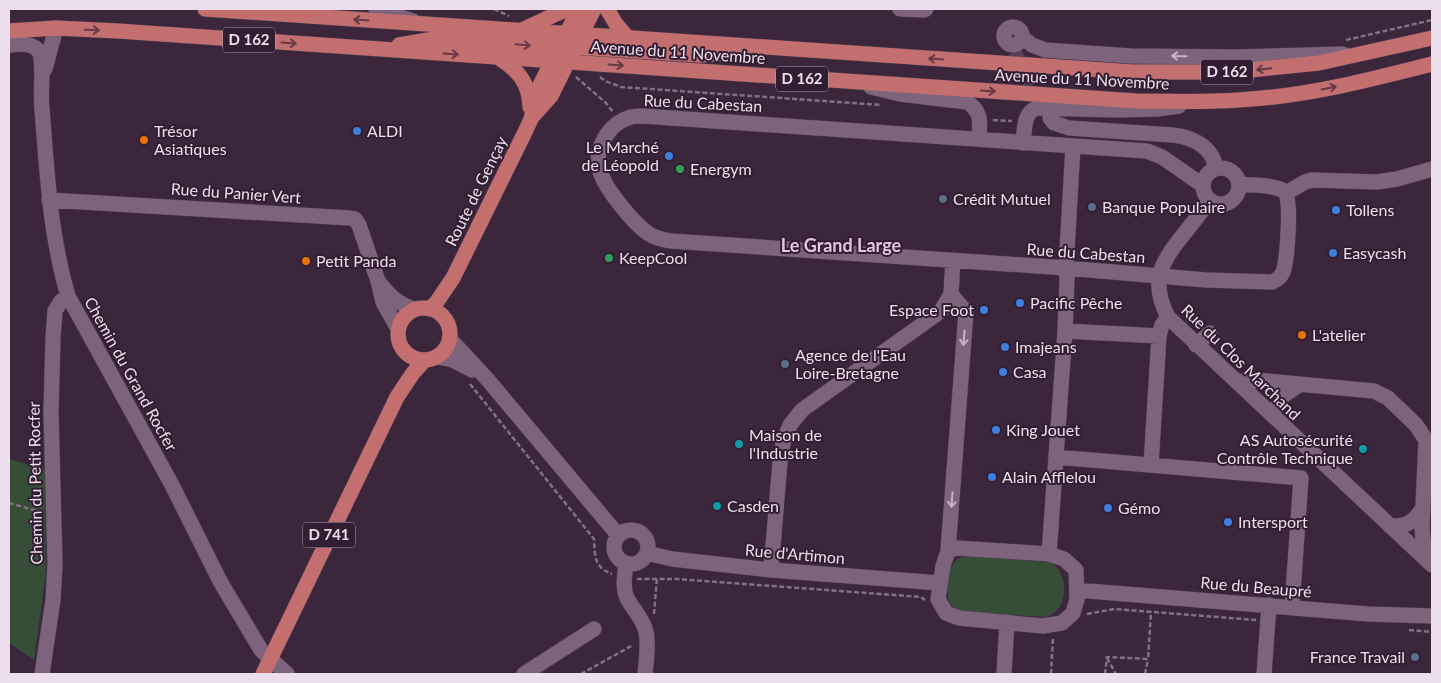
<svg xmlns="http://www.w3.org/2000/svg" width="1441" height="683" viewBox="0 0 1441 683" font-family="Lato,sans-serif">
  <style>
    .green { fill: #364e37 }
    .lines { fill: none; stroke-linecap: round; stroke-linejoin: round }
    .minor-tunnel { stroke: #564256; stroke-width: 15; stroke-dasharray: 15 8; stroke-linecap: butt }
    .minor-casing { stroke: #534153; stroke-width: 16 }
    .major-casing { stroke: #534153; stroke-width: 16 }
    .path { stroke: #837083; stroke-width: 2.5; stroke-dasharray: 5 2.5; stroke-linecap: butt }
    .minor { stroke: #7d647c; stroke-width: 15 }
    .major { stroke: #c46f6f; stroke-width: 15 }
    .oneway { stroke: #653a47 }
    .oneway2 { stroke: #c5b3c5 }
    .shop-dot { fill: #3f7fe0; stroke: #321d32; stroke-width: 2 }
    .food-dot { fill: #e8710a; stroke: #321d32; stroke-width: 2 }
    .leisure-dot { fill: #2e9e5b; stroke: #321d32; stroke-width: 2 }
    .service-dot { fill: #5c6f8a; stroke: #321d32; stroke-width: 2 }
    .culture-dot { fill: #0f9aa8; stroke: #321d32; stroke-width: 2 }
    .labels { text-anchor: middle; stroke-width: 4; stroke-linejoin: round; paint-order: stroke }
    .shield { fill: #321d32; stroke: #b4a4b4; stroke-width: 1 }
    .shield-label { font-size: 15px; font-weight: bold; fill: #ecdeec }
    .street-label { font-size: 16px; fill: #ecdeec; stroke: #321d32 }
    .poi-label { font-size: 16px; fill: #ecdeec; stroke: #321d32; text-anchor: start }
    .neighbourhood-label { font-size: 18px; font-weight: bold; fill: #e3c6e2; stroke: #321d32 }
  </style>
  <rect width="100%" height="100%" fill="#3c263c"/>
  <path class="green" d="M9,459L45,469L46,573L34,660L9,643Z
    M966,556L1051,562C1070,575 1069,610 1046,617L962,612C958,610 953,608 950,603C945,594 948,568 955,561C958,558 963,557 966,556Z"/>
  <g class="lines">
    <path class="minor-tunnel" d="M1014,52L1042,103"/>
    <g class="minor-casing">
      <path id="minor" d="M376,9L413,21
        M900,9L924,10L926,9
        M1004 36a9 9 0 1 1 18 0a9 9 0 1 1-18 0Z
        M1022,37L1032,45L1045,50L1131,56L1238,57L1343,54
        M9,45C21,44 31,42 40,52C44,70 40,90 42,109C47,172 50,235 68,296L172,485L221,583L261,650L287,674
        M45,69L56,28
        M871,87L900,94L967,102C982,111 980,123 979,139
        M1050,118L1054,123L1069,128L1172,135C1193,137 1213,147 1216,169
        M1023,143C1025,129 1023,114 1036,108L1118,110L1157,109L1179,106
        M1203 186a18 18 0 1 1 36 0a18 18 0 1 1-36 0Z
        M1203,184L1198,182L1162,157L1147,151L643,116C638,116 632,116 628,118C608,125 593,150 600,171C605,189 634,224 649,234C656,238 663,240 671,241L1066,268L1206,280L1272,282C1277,280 1281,277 1283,272C1287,262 1292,199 1285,192C1276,184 1251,186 1240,184
        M1286,193L1305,182L1312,180L1377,182L1397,179L1432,169
        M49,200L350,218L355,219L359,225L378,281
        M1210,200C1201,212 1192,224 1183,235C1160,263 1150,282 1168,317L1432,565
        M397,327L383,302L378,281C388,294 397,304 414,309
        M1065,331L1159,336
        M451,340L488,380L618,535
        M1196,345L1210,333
        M437,357L453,360L472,370
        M1240,384L1245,380L1266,381L1374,391L1388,398L1416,425L1426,440L1422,528L1424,549L1428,561
        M1272,415L1284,395L1299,385
        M1056,457L1301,478L1292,607
        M1151,465L1159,336L1162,325L1168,317
        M1390,526C1406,527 1414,522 1422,509
        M614 547a17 17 0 1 1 34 0a17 17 0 1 1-34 0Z
        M948,551L957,548L1049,554L1064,559L1076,570L1077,599L1073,613L1062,623L1043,626L959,618L946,613L938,599L943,566L948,551L966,312L951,294
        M647,553L672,559L771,570L940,583
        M1049,554L1065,331L1067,279L1066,268L1073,146
        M626,563C625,575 622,587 627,598C633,610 643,618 646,632C649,645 646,661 645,674
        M771,570L780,462L783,443L790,425L802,410L941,311L951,294L953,261
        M1077,590L1368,614L1432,616
        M42,674L53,600L55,564L51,412L53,338L55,311L61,301L68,296
        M524,674L594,629
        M1004,674L1007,622
        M1264,674L1269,605"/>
    </g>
    <g class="major-casing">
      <path id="major" d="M205,9L1133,72H1231L1319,63L1432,38
        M607,9L616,24L628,38
        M524,29L567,9
        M9,31L56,28L118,31L1136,101C1174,101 1213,103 1251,99C1312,95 1373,79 1432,64
        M399,45L434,39L559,47L566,43
        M499,58C519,71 529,83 530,107
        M553,60L575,47L701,55L731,53
        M533,116L551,96L594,9
        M398 334a26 26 0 1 1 52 0a26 26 0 1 1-52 0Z
        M429,309L436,303L453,278L526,130L531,119L537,91L579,9
        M263,674L397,397L413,373L424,361"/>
    </g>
    <path class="path" d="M494,9L509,16
      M1346,40L1432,20
      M576,77L606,103L613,112
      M600,77L605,81L621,87L882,105
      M993,120L1012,121
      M470,384L594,539C595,557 594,567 612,574
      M9,503L41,512
      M637,579H677L921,597L925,600
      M654,614L657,578
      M1087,614L1114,609L1256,620
      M1409,630L1432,632
      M1107,658L1116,674
      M581,674L633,645
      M1051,674L1053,637
      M1105,674L1107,657L1148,659L1151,612
      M1145,674L1148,659"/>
    <use href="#minor" class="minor"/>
    <use href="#major" class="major"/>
  </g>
  <defs><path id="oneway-shaft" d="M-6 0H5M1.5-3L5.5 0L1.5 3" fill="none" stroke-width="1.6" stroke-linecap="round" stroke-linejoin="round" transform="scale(1.25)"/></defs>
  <g class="oneway">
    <use href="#oneway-shaft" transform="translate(361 20) rotate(-176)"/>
    <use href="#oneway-shaft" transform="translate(92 30) rotate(2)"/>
    <use href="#oneway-shaft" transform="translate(289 43) rotate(4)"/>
    <use href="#oneway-shaft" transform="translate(523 45) rotate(5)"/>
    <use href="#oneway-shaft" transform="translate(451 54) rotate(4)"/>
    <use href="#oneway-shaft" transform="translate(936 59) rotate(-176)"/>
    <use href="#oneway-shaft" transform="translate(616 65) rotate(4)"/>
    <use href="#oneway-shaft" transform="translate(1264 69) rotate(174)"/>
    <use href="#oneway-shaft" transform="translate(1329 88) rotate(-11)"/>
    <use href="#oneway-shaft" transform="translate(988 91) rotate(4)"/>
  </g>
  <g class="oneway2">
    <use href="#oneway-shaft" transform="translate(1179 56) rotate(-179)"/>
    <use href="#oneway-shaft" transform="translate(964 338) rotate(94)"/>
    <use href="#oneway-shaft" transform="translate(952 500) rotate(94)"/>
  </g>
  <g class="shop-dot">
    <circle cx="357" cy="131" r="5"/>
    <circle cx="669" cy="156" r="5"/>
    <circle cx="1336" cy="210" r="5"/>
    <circle cx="1333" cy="253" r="5"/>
    <circle cx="1020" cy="303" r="5"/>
    <circle cx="984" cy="310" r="5"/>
    <circle cx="1005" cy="347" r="5"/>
    <circle cx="1003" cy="372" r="5"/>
    <circle cx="996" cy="430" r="5"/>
    <circle cx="992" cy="477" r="5"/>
    <circle cx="1108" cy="508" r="5"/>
    <circle cx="1228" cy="522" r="5"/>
  </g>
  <g class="food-dot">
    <circle cx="144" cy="140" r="5"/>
    <circle cx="306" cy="261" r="5"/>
    <circle cx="1302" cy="335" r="5"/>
  </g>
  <g class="leisure-dot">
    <circle cx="680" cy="169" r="5"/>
    <circle cx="609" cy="258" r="5"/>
  </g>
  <g class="service-dot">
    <circle cx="943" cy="199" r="5"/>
    <circle cx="1092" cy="207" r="5"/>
    <circle cx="785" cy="364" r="5"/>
    <circle cx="1415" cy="657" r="5"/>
  </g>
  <g class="culture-dot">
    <circle cx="739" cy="444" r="5"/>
    <circle cx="1363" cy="449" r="5"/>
    <circle cx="717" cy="506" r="5"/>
  </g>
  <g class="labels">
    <g class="shield">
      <rect x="223" y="27.5" width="52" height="25" rx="4"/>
      <rect x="1201" y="59.5" width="52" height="25" rx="4"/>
      <rect x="776" y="66.5" width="52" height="25" rx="4"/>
      <rect x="303" y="522.5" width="52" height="25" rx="4"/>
    </g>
    <g class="shield-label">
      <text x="249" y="45">D 162</text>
      <text x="1227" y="77">D 162</text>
      <text x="802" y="84">D 162</text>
      <text x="329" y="540">D 741</text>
    </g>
    <g class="street-label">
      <text transform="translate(678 52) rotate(4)" y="6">Avenue du 11 Novembre</text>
      <text transform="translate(1082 79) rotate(3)" y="6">Avenue du 11 Novembre</text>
      <text transform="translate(703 103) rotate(3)" y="6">Rue du Cabestan</text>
      <text transform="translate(476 191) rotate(-64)" y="6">Route de Gençay</text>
      <text transform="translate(236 193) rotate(4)" y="6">Rue du Panier Vert</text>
      <text transform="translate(1086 253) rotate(4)" y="6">Rue du Cabestan</text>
      <text transform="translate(1241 362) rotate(44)" y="6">Rue du Clos Marchand</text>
      <text transform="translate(131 374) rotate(61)" y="6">Chemin du Grand Rocfer</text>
      <text transform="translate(35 483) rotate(-91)" y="6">Chemin du Petit Rocfer</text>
      <text transform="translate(795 554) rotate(5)" y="6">Rue d'Artimon</text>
      <text transform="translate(1256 587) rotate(5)" y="6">Rue du Beaupré</text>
    </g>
    <g class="poi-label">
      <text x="154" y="137">Trésor<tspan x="154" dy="18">Asiatiques</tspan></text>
      <text x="367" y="137">ALDI</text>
      <text x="659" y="153" text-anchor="end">Le Marché<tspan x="659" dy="18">de Léopold</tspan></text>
      <text x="690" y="175">Energym</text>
      <text x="953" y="205">Crédit Mutuel</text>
      <text x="1102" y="213">Banque Populaire</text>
      <text x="1346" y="216">Tollens</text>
      <text x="1343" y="259">Easycash</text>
      <text x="619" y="264">KeepCool</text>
      <text x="316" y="267">Petit Panda</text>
      <text x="1030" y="309">Pacific Pêche</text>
      <text x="974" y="316" text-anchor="end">Espace Foot</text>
      <text x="1312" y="341">L'atelier</text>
      <text x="1015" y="353">Imajeans</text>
      <text x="795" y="361">Agence de l'Eau<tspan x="795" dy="18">Loire-Bretagne</tspan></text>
      <text x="1013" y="378">Casa</text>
      <text x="1006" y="436">King Jouet</text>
      <text x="749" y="441">Maison de<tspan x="749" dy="18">l'Industrie</tspan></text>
      <text x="1353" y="446" text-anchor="end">AS Autosécurité<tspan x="1353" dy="18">Contrôle Technique</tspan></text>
      <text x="1002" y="483">Alain Afflelou</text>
      <text x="727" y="512">Casden</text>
      <text x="1118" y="514">Gémo</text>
      <text x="1238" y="528">Intersport</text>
      <text x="1405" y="663" text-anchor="end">France Travail</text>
    </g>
    <g class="neighbourhood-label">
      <text x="841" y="252">Le Grand Large</text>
    </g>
  </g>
  <rect width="1441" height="683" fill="none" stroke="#ecdeec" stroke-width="20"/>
</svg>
